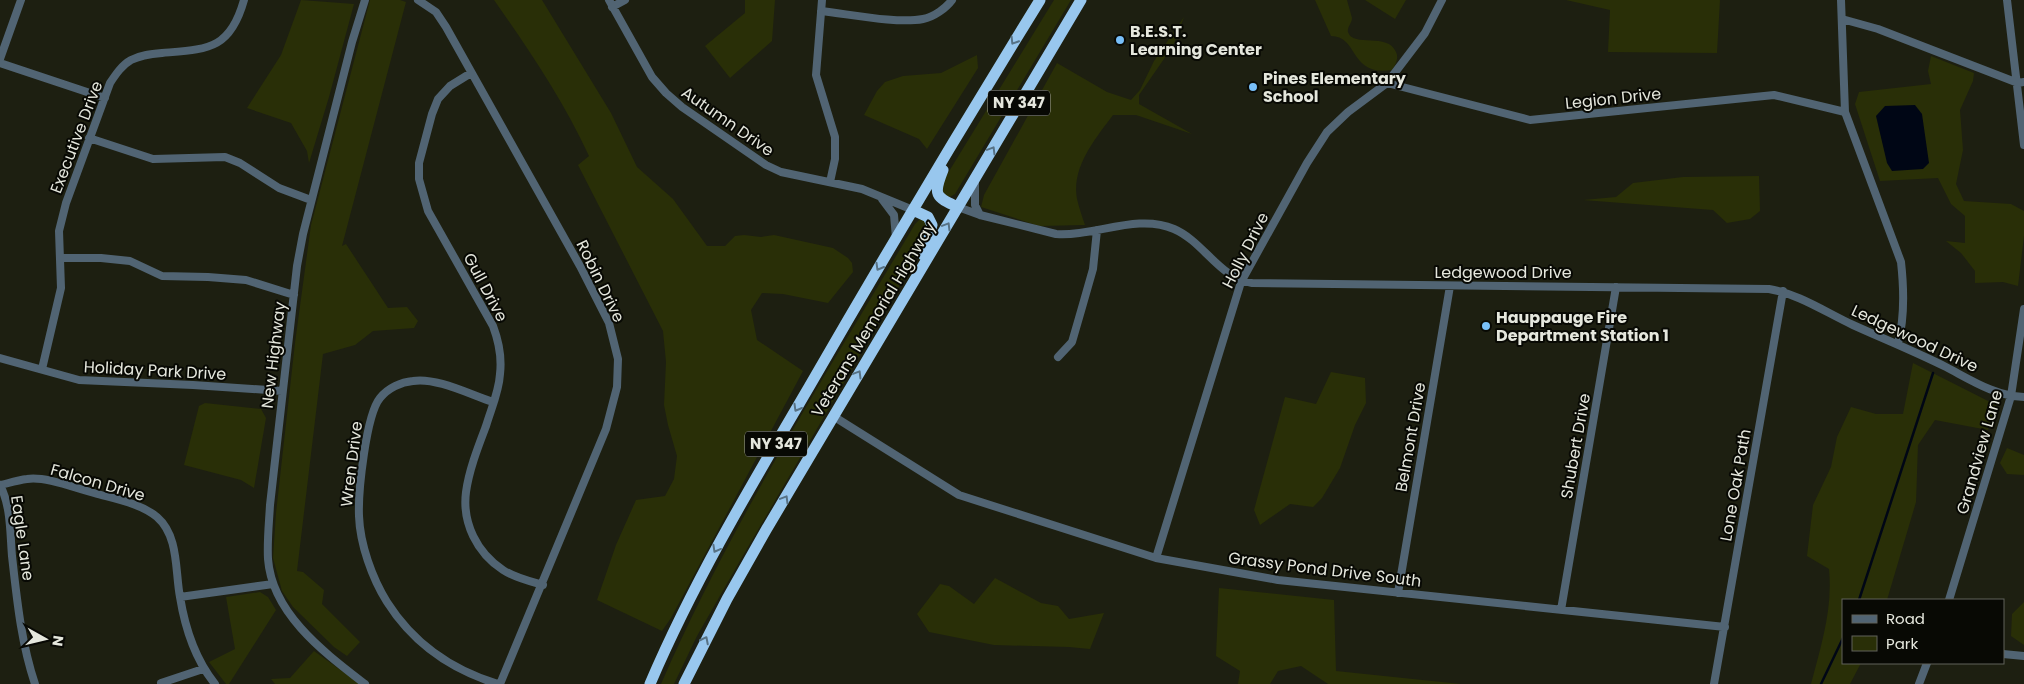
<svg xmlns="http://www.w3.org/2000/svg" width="2024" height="684" viewBox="0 0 2024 684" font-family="Poppins,sans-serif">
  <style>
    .green { fill: #292f07 }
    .water { fill: #000615 }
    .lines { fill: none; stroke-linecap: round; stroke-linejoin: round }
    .stream { stroke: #000615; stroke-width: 2.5 }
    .minor { stroke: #516473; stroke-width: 8 }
    .highway { stroke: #98c7ee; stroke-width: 11 }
    .oneway { stroke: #577285 }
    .poi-dot { fill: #78bff8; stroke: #080904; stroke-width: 2 }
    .labels { text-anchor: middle; stroke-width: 4; stroke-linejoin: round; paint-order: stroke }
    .shield { fill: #080904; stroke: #a3a49c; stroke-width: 1 }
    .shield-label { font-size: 15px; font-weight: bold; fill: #e5e7dd }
    .poi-label { font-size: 16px; font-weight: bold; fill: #e5e7dd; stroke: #080904; text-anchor: start }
    .street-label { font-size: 16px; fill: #e5e7dd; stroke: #080904 }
  </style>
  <rect width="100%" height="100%" fill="#1d1f11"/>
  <path class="green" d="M301,0L354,4L329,97L309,163L307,151L291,123L247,108L281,55Z
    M370,0H400L406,2L342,246L346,244L388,308L407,307L418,321L414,328L373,331L355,345L323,354L297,571L303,572L324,590L322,604L360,642L347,656L334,647L293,607L282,591L273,558L276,513L295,343L311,225Z
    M494,0H542L611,113L637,167L673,199L707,246H725L735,236L744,235L761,237L774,235L833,248L848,258L852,263L853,272L828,303L783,294L762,293L751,310L757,340L803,371L671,618L662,631L597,600L616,545L636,500L665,496L674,479L677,456L668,425L664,405L666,362L663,331L578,165L589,156C563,100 529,50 494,0Z
    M745,0H775L772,41L730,78L705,46L745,13Z
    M1054,0H1071L955,194L948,198L939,188L940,186Z
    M1315,0H1347L1352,18C1352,23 1347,27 1348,32C1353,48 1388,32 1396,52C1399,58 1396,64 1392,70C1349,77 1359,36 1331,36Z
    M1365,0H1406L1395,19Z
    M1566,0H1720L1717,53L1608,52L1610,10Z
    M1184,17L1173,46L1139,95V104L1192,134L1136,115H1113C1096,138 1071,167 1077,199C1079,208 1082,216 1085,225L1039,226L981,207L984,195L1057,63L1107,92L1131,100L1140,90L1154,61Z
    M977,55L978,68L927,149L919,139L864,115L877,91L885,82L903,76L941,73Z
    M1931,56L1974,73L1973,81L1960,110L1963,150L1956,184L1964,201L2011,204L2024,211V236L2018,286L2003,282L1975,283V271L1961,253L1946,241L1965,243V216L1951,204L1938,178L1880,181L1855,104L1859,92L1931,84L1928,71Z
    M1759,176L1760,211L1750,219L1727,223L1713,210L1583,200L1616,197L1633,183L1683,177Z
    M921,218L927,220L926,236L913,258L895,295L741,559L697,636L674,684H661C731,523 826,375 915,224Z
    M1913,363L1996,405L1988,430L1935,420L1918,445L1916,502L1887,600H1843V663H1861L1850,684H1811C1821,646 1833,609 1829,569L1807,556L1813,505L1831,467L1837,437L1851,407L1876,414H1903Z
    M1331,372L1365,378L1366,403L1355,425L1340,468L1322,498L1313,507L1290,504L1260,525L1254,510L1285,397L1316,404Z
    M205,403L261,409L266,418L254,488L241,480L184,465L199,406Z
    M2007,448L2024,455V475L2007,474L2000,463Z
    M995,578L1041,603L1058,606L1069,619L1104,613L1090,649L1069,647L994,645L929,632L917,614L940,584L949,586L974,604Z
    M1219,588L1334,600L1336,671L1461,684H1328L1301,666L1278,671L1270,684H1238L1240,671L1216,656Z
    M260,592L268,597L276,610L229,684H226L209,662L235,649L226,597Z
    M2024,602V645L2011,636L2012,614Z
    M314,651L360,684H275L271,679L290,678Z"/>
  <path class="water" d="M1915,105L1922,114L1929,163L1923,169L1892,171L1887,163L1876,116L1885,106Z"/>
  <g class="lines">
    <path class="stream" d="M1859,600L1933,373
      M1821,684L1843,638"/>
    <path class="minor" d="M365,0L352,42L303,234L297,266L270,505C269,523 267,541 268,559C272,614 325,653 365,684
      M418,0L436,12L446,27L580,266L609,323L618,359L617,387L606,429L500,684
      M609,0L652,77L666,93L682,107L766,165L781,172L862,189L913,210
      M822,0L816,75L835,137V159L830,182
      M1841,0L1845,112L1901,262C1904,289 1905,317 1898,343
      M2007,0L2024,145
      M612,7L625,0
      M821,11C849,14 897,24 923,19C934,17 946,8 952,0
      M1842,19L1878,29L2018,83L2024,82
      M0,59L21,0
      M0,63L105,98
      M471,73L450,86L438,99L432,114L419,163V179L428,211L493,326C499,342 502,357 500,374C499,392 491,409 486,426C478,447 469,470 466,492C462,523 477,553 503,570C515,578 529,581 543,585
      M1387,83L1530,120L1774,95L1845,112
      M89,138L153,159L225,157L240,163L279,188L311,200
      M975,180V205L980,215
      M882,199L894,215L896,238
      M958,207L980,215L1056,234C1094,237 1137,213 1174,229C1204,242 1219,278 1252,283L1769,289C1799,294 1825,312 1853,325C1884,339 1916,352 1946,367C1971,380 1995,396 2024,397
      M60,258H101L130,261L162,276L208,277L246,280L294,295
      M1058,357L1072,342L1083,304L1093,269L1097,230
      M0,358L79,380L193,385L282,391
      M42,369L61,288L59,231L66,203L110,83C116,74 122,65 131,60C141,55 151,54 162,53C208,49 230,50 244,0
      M493,402C471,395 436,377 413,381C401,382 388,388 380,398C366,415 358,492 359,516C360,544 372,578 387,602C413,643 452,670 498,684
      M833,416L959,495L1156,558L1278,580L1725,627
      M0,485C11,506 10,532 12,556C17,600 21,642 35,684
      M1,485C9,483 18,480 27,479C45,476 75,488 94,493C115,499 140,503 157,517C179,536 175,571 180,597C185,628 195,659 215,684
      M1156,558L1241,282L1307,163L1327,132L1348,112L1387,83L1425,33L1442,0
      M1398,593L1450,286
      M180,597L273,584
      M1949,600L2011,396L2024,309
      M1561,610L1616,287
      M2003,654L2024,656
      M161,683L203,669
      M1714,684L1783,291
      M1919,684L1927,663"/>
    <path class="highway" d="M943,170C933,195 935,197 958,207
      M913,210L928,217L932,225L924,256
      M650,684C694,581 752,484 809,387C884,257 961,128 1040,0
      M684,684L727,599L766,530L1081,0"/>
  </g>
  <defs><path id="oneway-chevron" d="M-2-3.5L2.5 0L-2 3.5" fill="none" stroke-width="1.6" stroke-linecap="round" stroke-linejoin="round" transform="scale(1.25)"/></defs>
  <g class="oneway">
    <use href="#oneway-chevron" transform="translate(1014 41) rotate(122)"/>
    <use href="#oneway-chevron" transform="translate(992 150) rotate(-59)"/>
    <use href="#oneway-chevron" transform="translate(947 226) rotate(-59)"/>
    <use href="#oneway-chevron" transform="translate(879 267) rotate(120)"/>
    <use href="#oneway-chevron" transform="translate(858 374) rotate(-59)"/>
    <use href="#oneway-chevron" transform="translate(797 408) rotate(120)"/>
    <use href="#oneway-chevron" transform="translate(785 499) rotate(-59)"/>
    <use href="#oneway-chevron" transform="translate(716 549) rotate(119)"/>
    <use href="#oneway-chevron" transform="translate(705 640) rotate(-63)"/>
  </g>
  <g class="poi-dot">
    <circle cx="1120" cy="40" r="5"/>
    <circle cx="1253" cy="87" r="5"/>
    <circle cx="1486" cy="326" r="5"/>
  </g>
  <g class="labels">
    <g class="shield">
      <rect x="988" y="90.5" width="62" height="25" rx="4"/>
      <rect x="745" y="431.5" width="62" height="25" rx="4"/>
    </g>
    <g class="shield-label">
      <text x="1019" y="108">NY 347</text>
      <text x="776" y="449">NY 347</text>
    </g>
    <g class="poi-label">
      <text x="1130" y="37">B.E.S.T.<tspan x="1130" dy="18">Learning Center</tspan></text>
      <text x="1263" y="84">Pines Elementary<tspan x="1263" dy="18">School</tspan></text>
      <text x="1496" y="323">Hauppauge Fire<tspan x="1496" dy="18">Department Station 1</tspan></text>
    </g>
    <g class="street-label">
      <text transform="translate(1613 98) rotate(-6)" y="6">Legion Drive</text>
      <text transform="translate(728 121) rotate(35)" y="6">Autumn Drive</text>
      <text transform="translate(76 137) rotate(-69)" y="6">Executive Drive</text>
      <text transform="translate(1245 250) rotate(-63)" y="6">Holly Drive</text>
      <text x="1503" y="278">Ledgewood Drive</text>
      <text transform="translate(601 281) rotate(64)" y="6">Robin Drive</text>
      <text transform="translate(486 287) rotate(62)" y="6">Gull Drive</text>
      <text transform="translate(873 319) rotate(-59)" y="6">Veterans Memorial Highway</text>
      <text transform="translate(1915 338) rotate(25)" y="6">Ledgewood Drive</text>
      <text transform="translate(273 355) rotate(-83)" y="6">New Highway</text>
      <text transform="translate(155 370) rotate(3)" y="6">Holiday Park Drive</text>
      <text transform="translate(1410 437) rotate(-80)" y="6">Belmont Drive</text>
      <text transform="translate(1575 446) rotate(-80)" y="6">Shubert Drive</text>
      <text transform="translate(1979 452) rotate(-74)" y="6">Grandview Lane</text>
      <text transform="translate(351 464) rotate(-83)" y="6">Wren Drive</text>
      <text transform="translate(98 482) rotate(16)" y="6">Falcon Drive</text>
      <text transform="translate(1735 485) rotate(-80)" y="6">Lone Oak Path</text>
      <text transform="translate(23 538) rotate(82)" y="6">Eagle Lane</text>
      <text transform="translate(1325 569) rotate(7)" y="6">Grassy Pond Drive South</text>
    </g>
  </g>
  <rect x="1842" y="599" width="162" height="65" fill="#080904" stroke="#60625b"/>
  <rect x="1852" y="615" width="25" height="8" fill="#516473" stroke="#60625b"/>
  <text x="1886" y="624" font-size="15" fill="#e5e7dd">Road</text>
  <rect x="1852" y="636" width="25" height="15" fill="#292f07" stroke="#60625b"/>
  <text x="1886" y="649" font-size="15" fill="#e5e7dd">Park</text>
  <g transform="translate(45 639) rotate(98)" stroke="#080904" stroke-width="4" paint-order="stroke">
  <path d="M0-4L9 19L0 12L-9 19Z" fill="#e5e7dd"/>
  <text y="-8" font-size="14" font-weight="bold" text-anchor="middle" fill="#e5e7dd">N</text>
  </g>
</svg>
